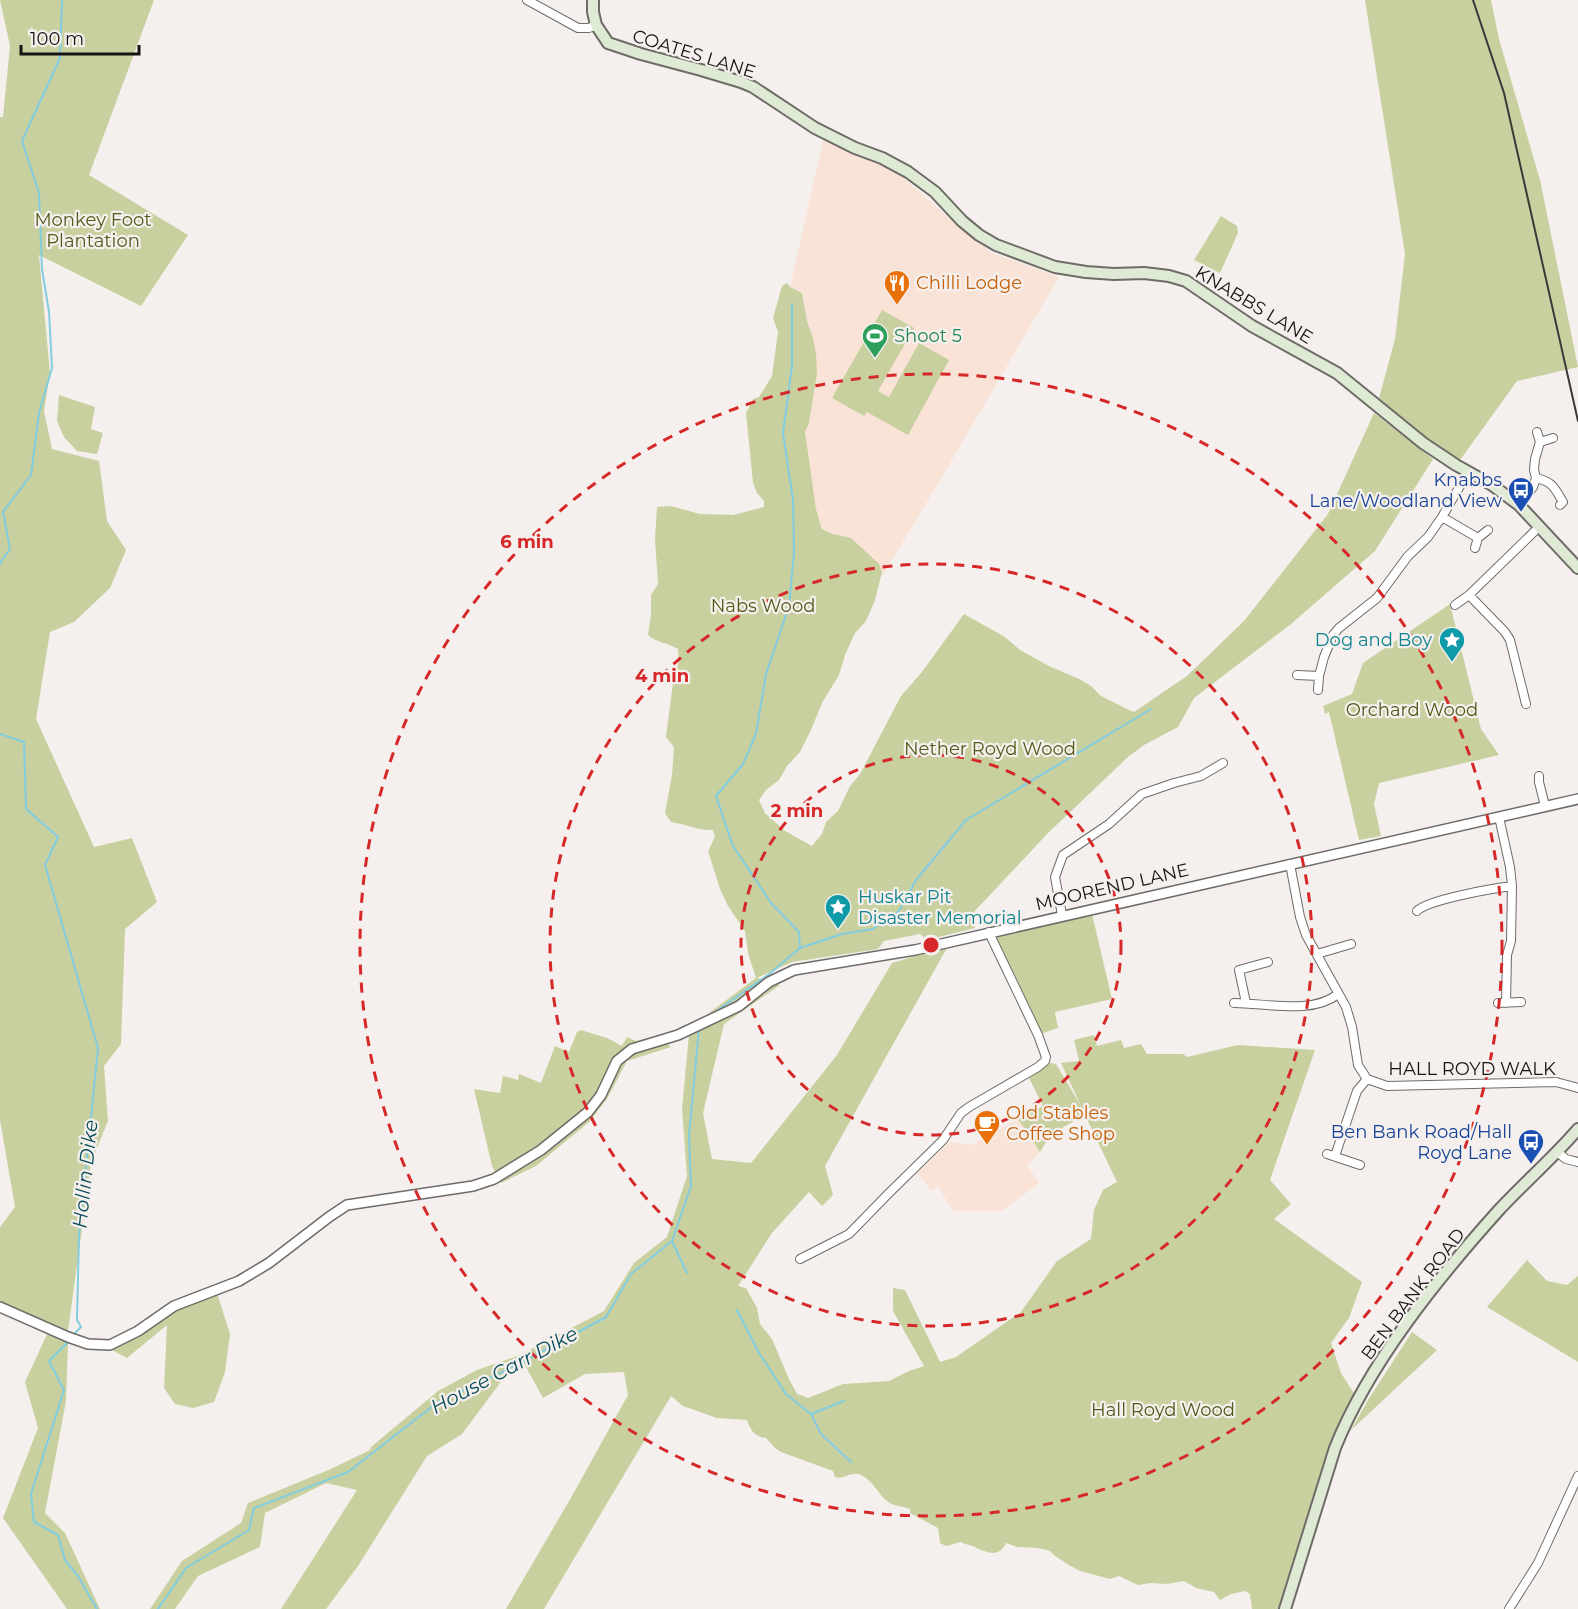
<svg xmlns="http://www.w3.org/2000/svg" width="1578" height="1609" viewBox="0 0 1578 1609" font-family="Montserrat,sans-serif">
  <style>
    .commercial { fill: #f9e2d6 }
    .green { fill: #c8d09f }
    .lines { fill: none; stroke-linecap: round; stroke-linejoin: round }
    .stream { stroke: #83cde0; stroke-width: 2 }
    .minor-casing { stroke: #6f6b68; stroke-width: 10 }
    .tertiary-casing { stroke: #6f6b68; stroke-width: 12 }
    .secondary-casing { stroke: #6f6b68; stroke-width: 14 }
    .minor { stroke: #fff; stroke-width: 8 }
    .tertiary { stroke: #fff; stroke-width: 9 }
    .secondary { stroke: #deead3; stroke-width: 10 }
    .rail { stroke: #3b3937; stroke-width: 2 }
    .ring { fill: none; stroke: #d62828; stroke-width: 3; stroke-dasharray: 10 8 }
    .labels { text-anchor: middle; stroke-width: 4.5; stroke-linejoin: round; paint-order: stroke }
    .street-label { font-size: 18px; fill: #171514; stroke: #f5f0ed }
    .park-label { font-size: 18px; fill: #535a1a; stroke: #f5f0ed }
    .food-label { font-size: 18px; fill: #c56008; stroke: #f5f0ed; text-anchor: start }
    .leisure-label { font-size: 18px; fill: #27864d; stroke: #f5f0ed; text-anchor: start }
    .transit-label { font-size: 18px; fill: #164399; stroke: #f5f0ed; text-anchor: end }
    .culture-label { font-size: 18px; fill: #0d838f; stroke: #f5f0ed; text-anchor: end }
    .water-label { font-size: 20px; font-style: italic; fill: #094d5a; stroke: #f5f0ed }
    .centre { fill: #d62828; stroke: #f5f0ed; stroke-width: 3 }
    .ring-label { font-size: 18px; text-anchor: middle; font-weight: bold; fill: #d62828; stroke: #f5f0ed; stroke-width: 4.5; stroke-linejoin: round; paint-order: stroke }
  </style>
  <rect width="100%" height="100%" fill="#f5f0ed"/>
  <path class="commercial" d="M824,137L851,152L880,163L898,173L956,224L992,253L1059,277L943,475L880,580L882,572L851,538L833,534L823,529L816,509L807,452L805,432L809,423L813,394V338L807,321L802,293L790,287Z
    M1018,1119L1040,1152L1027,1165L1039,1183L1002,1211H953L938,1186L931,1191L918,1173L950,1142L971,1145Z"/>
  <path class="green" d="M0,0H154L89,175L188,235L141,306L39,255L50,373L44,411L52,449L99,461L107,521L126,550L110,588L74,622L50,632L36,719L94,847L132,838L157,902L125,929L121,1044L104,1066L108,1121L91,1163L68,1331L0,1301V1227L15,1207L0,1120V117H3L10,46Z
    M1365,0H1491L1499,39L1540,180L1578,367L1517,381L1460,460C1430,443 1405,421 1379,398L1395,339L1405,254Z
    M1221,216L1237,226L1238,233L1220,273L1194,260Z
    M787,283L790,287L802,293L807,321L813,338L816,353L817,373L809,423L805,432L816,509L822,529L833,534L851,538L879,564L882,572L875,600L866,621L855,633L845,655L839,675L822,703L811,730L800,752L787,766L779,780L766,790L759,800L765,813L785,831L812,846L822,834L826,822L838,811L850,786L860,774L901,696L922,672L964,614L1005,637L1020,650L1049,666L1079,679L1091,686L1101,696L1127,709L1134,712L1187,676L1244,621L1328,514L1374,413L1433,459L1375,551L1291,624L1194,698L1178,727L1144,745L1128,757L1048,833L973,913L975,928L927,940L920,934L884,941L878,949L792,962L757,978L780,985L724,1024L703,1113L712,1159L751,1163L837,1055L892,963L948,946L825,1166L833,1195L822,1206L809,1192L772,1233L738,1286L746,1288L757,1308L760,1324L772,1339L789,1379L797,1394L808,1398L843,1384L889,1381L909,1371L924,1366L893,1311V1288L905,1290L940,1362L956,1357L1021,1312L1057,1261L1091,1239L1094,1210L1103,1190L1117,1182L1085,1115L1051,1134L1040,1152L1018,1119L1043,1106L1028,1076L1051,1063L1056,1064L1081,1106L1061,1063L1079,1061L1074,1040L1094,1035L1097,1046L1121,1040L1124,1048L1141,1044L1147,1054H1183L1187,1057L1238,1045L1315,1050L1270,1180L1291,1204L1274,1219L1362,1282L1349,1318L1331,1343L1341,1373L1355,1395C1324,1452 1312,1518 1288,1578L1289,1586L1278,1609H1252L1250,1594L1245,1591L1231,1594L1220,1600L1214,1592L1196,1588L1184,1581L1167,1584L1151,1583L1138,1585L1119,1576L1110,1579L1080,1571L1069,1565L1055,1556L1050,1551L1038,1548L1017,1547L1006,1543C999,1558 987,1553 975,1547C971,1545 966,1545 961,1542L946,1546L940,1543L938,1528L910,1513V1509C903,1506 892,1506 887,1501C877,1493 872,1478 858,1474C849,1472 843,1480 835,1477L833,1471L781,1452L775,1448L766,1438C755,1437 750,1430 747,1420L717,1418L683,1406L671,1396L544,1609H506L572,1496L628,1395L624,1372L585,1374L543,1398L520,1356L462,1434L427,1456L358,1566L326,1609H281L357,1490L326,1483L265,1513L260,1547L198,1576L175,1609H150L182,1561L241,1523L248,1503L331,1469L370,1450L371,1447L438,1391L477,1370L520,1355L604,1311L634,1263L667,1237L687,1176L682,1109L689,1034L709,1013L756,978L748,953L745,931L728,906L720,889L708,851L715,837L713,830C699,831 686,824 671,822L665,813L672,775L674,747L666,737L674,675L679,662L678,649C666,642 659,644 648,635L651,615V595L658,584L655,539L657,507L671,506L700,514L733,515L764,507V501L757,493L753,483L746,413L753,399L759,397L772,376L778,332L773,318L782,286Z
    M882,310L914,328L878,391L889,397L919,343L949,360L908,435L867,412L864,416L832,398Z
    M59,395L95,407L91,429L103,433L97,454L77,451L64,437L57,421Z
    M1450,604L1481,729L1499,755L1379,783L1374,804L1381,836L1359,840L1329,712L1325,714L1323,706L1352,694L1363,663Z
    M1092,914L1112,999L1055,1012L1058,1028L1040,1034L996,937Z
    M581,1030L607,1038L622,1046L627,1037L636,1041L657,1036L671,1047L627,1061L607,1099L589,1122L536,1166L501,1183L492,1166L474,1089L500,1093L503,1076L518,1080L519,1074L541,1083L555,1046L569,1052L577,1032Z
    M1527,1260L1547,1281L1567,1285L1578,1276V1362L1487,1307Z
    M217,1293L230,1334L225,1372L214,1402L193,1408L175,1404L164,1388L167,1325L127,1358L110,1349L175,1308Z
    M48,1332L68,1343L66,1401L45,1513L65,1533L100,1609H67L3,1518L38,1428L25,1382Z
    M1412,1332L1437,1350L1351,1430L1368,1400Z"/>
  <g class="lines">
    <path class="stream" d="M792,304V366L783,433L793,500L794,552L789,606L766,674L756,734L743,764L716,796L733,846L771,903L799,932L800,948
      M0,565V563L10,549L3,512L31,475L39,413L52,368L49,312L42,269L39,193L22,141L60,58L62,0
      M0,734L24,742L26,809L58,837L45,865L98,1048L79,1236L77,1320L81,1327L73,1335
      M715,1012L768,975L800,948L842,934L873,929L884,920L895,915L901,908L916,880L966,820L1151,709
      M672,1241L687,1273
      M737,1310L759,1353L786,1394L811,1414L821,1434L851,1462
      M70,1340L49,1361L64,1390L31,1494L34,1522L58,1535L65,1560L78,1576L97,1609
      M811,1414L844,1401
      M158,1609L186,1568L249,1530L254,1508L348,1472L438,1402L517,1365L606,1317L631,1274L672,1241L691,1186L689,1136L699,1028"/>
    <g class="minor-casing">
      <path id="minor" d="M527,0L578,28H589L596,25
        M1540,442L1553,438
        M1536,478C1553,482 1554,487 1563,502L1560,505
        M1519,505L1533,487L1536,478L1534,470L1535,459L1540,442L1537,432
        M1442,517L1478,538
        M1475,548L1478,538L1488,530
        M1469,595L1505,632L1510,640L1526,704
        M1455,605L1469,595L1539,527
        M1297,675L1319,676L1324,657L1333,635L1339,628L1377,598L1408,556L1428,537L1442,517L1468,472
        M1318,690L1319,676
        M1539,776V782L1545,806
        M1499,817L1510,867L1512,886L1511,941L1507,955L1506,1003
        M1290,864L1300,917L1306,935L1346,1007L1352,1027L1358,1065L1367,1079L1387,1086L1556,1082L1578,1088
        M1417,911C1427,900 1494,888 1512,886
        M1062,915L1055,877L1063,855L1109,824L1142,794L1174,783L1201,776L1223,763
        M1317,954L1351,944
        M1234,1003C1266,1003 1312,1015 1338,994
        M1246,1003L1239,970L1268,962
        M1498,1003L1521,1002
        M1557,1152L1566,1159L1578,1162
        M1327,1154L1360,1165
        M1335,1156L1357,1091L1367,1079
        M800,1259L849,1234L888,1194L943,1140L961,1113L969,1107L1038,1067L1045,1061L1046,1057L1038,1035L992,939L989,932
        M1509,1609L1538,1563L1578,1476"/>
    </g>
    <g class="tertiary-casing">
      <path id="tertiary" d="M0,1307L68,1337L88,1344L110,1345L138,1331L174,1306L239,1281L269,1263L329,1217L347,1205L473,1186L494,1179L541,1150L588,1112L601,1095L617,1061L632,1049L678,1035L739,1006L769,982L794,970L915,950L1578,799"/>
    </g>
    <g class="secondary-casing">
      <path id="secondary" d="M593,0V12L596,25L608,43L641,54L701,70L741,82L753,87L815,128L855,148L882,158L908,172L935,192L962,221L979,235L996,245L1055,267L1086,272L1114,274L1144,273L1169,276L1186,281L1252,326L1337,373L1423,443L1456,465L1492,485L1519,505L1578,568
        M1285,1609L1335,1448C1369,1363 1437,1279 1498,1211C1524,1183 1553,1158 1578,1129"/>
    </g>
    <use href="#minor" class="minor"/>
    <use href="#tertiary" class="tertiary"/>
    <use href="#secondary" class="secondary"/>
    <path class="rail" d="M1473,0L1504,93L1578,421"/>
  </g>
  <g class="ring">
    <circle cx="931" cy="945" r="190"/>
    <circle cx="931" cy="945" r="381"/>
    <circle cx="931" cy="945" r="571"/>
  </g>
  <defs>
    <g id="restaurant-pin" transform="scale(1.35)"><path d="M0 17L-7.5 6A9.5 9.5 0 1 1 7.5 6Z" fill="#e8710a" stroke="#f5f0ed"/><path d="M-5-6h1v4h1v-4h1v4h1v-4h1v5L-1.5 .5V6h-2V.5L-5-1ZM5-6V6H3V1.5H1.5Q1.5-4 5-6Z" fill="#fff"/></g>
    <g id="stadium-pin" transform="scale(1.35)"><path d="M0 17L-7.5 6A9.5 9.5 0 1 1 7.5 6Z" fill="#2e9e5b" stroke="#f5f0ed"/><path d="M0-5a6.5 5 0 1 0 0 10a6.5 5 0 1 0 0-10ZM-3.5-1.8h7v3.6h-7Z" fill="#fff"/></g>
    <g id="bus-pin" transform="scale(1.35)"><path d="M0 17L-7.5 6A9.5 9.5 0 1 1 7.5 6Z" fill="#1a4fb4" stroke="#f5f0ed"/><path d="M-5-6H5V4H4V6H2V4H-2V6H-4V4H-5ZM-3.5-4V0h7V-4ZM-3.5 1.2v1.5H-2V1.2ZM2 1.2v1.5H3.5V1.2Z" fill="#fff"/></g>
    <g id="sight-pin" transform="scale(1.35)"><path d="M0 17L-7.5 6A9.5 9.5 0 1 1 7.5 6Z" fill="#0f9aa8" stroke="#f5f0ed"/><path d="M0-6L1.8-2.2L6-1.7L2.9 1.2L3.7 5.4L0 3.3L-3.7 5.4L-2.9 1.2L-6-1.7L-1.8-2.2Z" fill="#fff"/></g>
    <g id="cafe-pin" transform="scale(1.35)"><path d="M0 17L-7.5 6A9.5 9.5 0 1 1 7.5 6Z" fill="#e8710a" stroke="#f5f0ed"/><path d="M-5.5-4.5H6V0H3Q3 3.5 0 3.5H-2.5Q-5.5 3.5-5.5 0ZM3-3.2v2h1.7v-2ZM-6 4.5H4V6H-6Z" fill="#fff"/></g>
  </defs>
  <g fill-rule="evenodd">
    <use href="#restaurant-pin" x="897" y="283"/>
    <use href="#stadium-pin" x="875" y="336"/>
    <use href="#bus-pin" x="1521" y="490"/>
    <use href="#sight-pin" x="1452" y="640"/>
    <use href="#sight-pin" x="838" y="907"/>
    <use href="#cafe-pin" x="987" y="1123"/>
    <use href="#bus-pin" x="1531" y="1142"/>
  </g>
  <g class="labels">
    <g class="street-label">
      <text transform="translate(694 54) rotate(17)" y="6">COATES LANE</text>
      <text transform="translate(1254 305) rotate(31)" y="6">KNABBS LANE</text>
      <text transform="translate(1112 887) rotate(-13)" y="6">MOOREND LANE</text>
      <text x="1472" y="1075">HALL ROYD WALK</text>
      <text transform="translate(1413 1294) rotate(-53)" y="6">BEN BANK ROAD</text>
    </g>
    <g class="park-label">
      <text x="93" y="226">Monkey Foot<tspan x="93" dy="21">Plantation</tspan></text>
      <text x="763" y="612">Nabs Wood</text>
      <text x="1412" y="716">Orchard Wood</text>
      <text x="990" y="755">Nether Royd Wood</text>
      <text x="1163" y="1416">Hall Royd Wood</text>
    </g>
    <g class="food-label">
      <text x="916" y="289">Chilli Lodge</text>
      <text x="1006" y="1119">Old Stables<tspan x="1006" dy="21">Coffee Shop</tspan></text>
    </g>
    <g class="leisure-label">
      <text x="894" y="342">Shoot 5</text>
    </g>
    <g class="transit-label">
      <text x="1502" y="486">Knabbs<tspan x="1502" dy="21">Lane/Woodland View</tspan></text>
      <text x="1512" y="1138">Ben Bank Road/Hall<tspan x="1512" dy="21">Royd Lane</tspan></text>
    </g>
    <g class="culture-label">
      <text x="1432" y="646">Dog and Boy</text>
      <text x="858" y="903" text-anchor="start">Huskar Pit<tspan x="858" dy="21">Disaster Memorial</tspan></text>
    </g>
    <g class="water-label">
      <text transform="translate(85 1174) rotate(-84)" y="7">Hollin Dike</text>
      <text transform="translate(504 1370) rotate(-28)" y="7">House Carr Dike</text>
    </g>
  </g>
  <circle cx="931" cy="945" r="9" class="centre"/>
  <g class="ring-label">
    <text x="527" y="548">6 min</text>
    <text x="662" y="682">4 min</text>
    <text x="797" y="817">2 min</text>
  </g>
  <path d="M21 45v9h118v-9" fill="none" stroke="#171514" stroke-width="3"/>
  <text x="30" y="45" font-size="18" fill="#171514" stroke="#f5f0ed" stroke-width="4.5" paint-order="stroke">100 m</text>
</svg>
